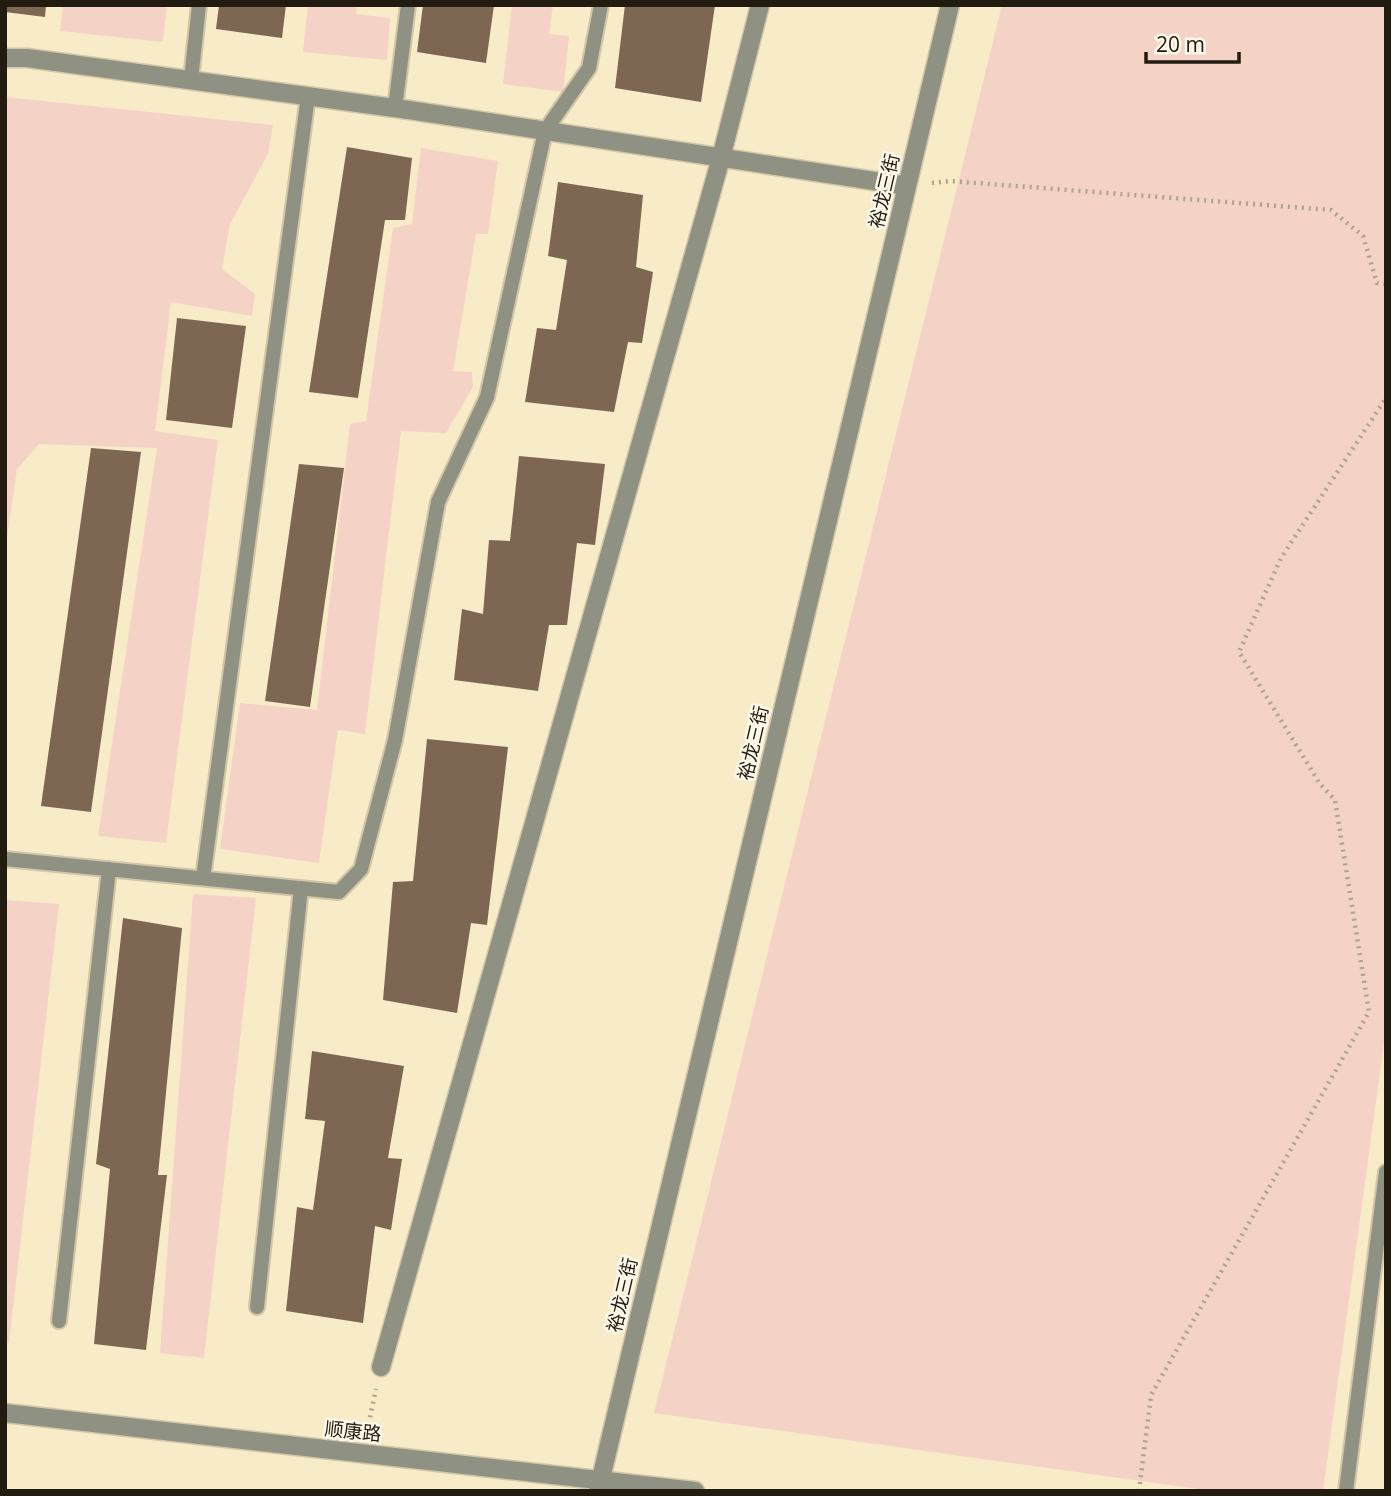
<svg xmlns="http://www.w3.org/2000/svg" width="1391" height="1496" viewBox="0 0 1391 1496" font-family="'Open Sans','Noto Sans SC',sans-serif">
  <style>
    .green { fill: #f4d3c6 }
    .building { fill: #7d6752 }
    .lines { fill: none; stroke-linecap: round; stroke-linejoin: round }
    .service-casing { stroke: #d1c6a7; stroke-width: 18 }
    .minor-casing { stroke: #d1c6a7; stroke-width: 21 }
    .tertiary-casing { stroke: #d1c6a7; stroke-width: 21 }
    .path { stroke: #ada388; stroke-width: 4.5; stroke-dasharray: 2 5; stroke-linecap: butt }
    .service { stroke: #8f9182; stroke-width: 14 }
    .minor { stroke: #8f9182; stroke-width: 18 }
    .tertiary { stroke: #8f9182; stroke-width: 18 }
    .labels { text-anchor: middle; stroke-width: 5; stroke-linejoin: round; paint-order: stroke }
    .street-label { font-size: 19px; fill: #211c0f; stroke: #fef8eb }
  </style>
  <rect width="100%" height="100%" fill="#f8ebc8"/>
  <path class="green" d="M63,5H167L163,42L60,31Z
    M308,5H357L356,14L390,18L387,60L303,52Z
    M512,5H553L549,34L569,36L563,92L503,84Z
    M1002,5H1386V1028L1323,1491H1212L654,1413Z
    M5,97L273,125L268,154L230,224L222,269L255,294L252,316L171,302L155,431L218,440L166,843L98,836L157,448L39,444L17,469L5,552Z
    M421,148L498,161L488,234H476L453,371L472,372L473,387L446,433L401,431L365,734L338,730L319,863L220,849L240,703L317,710L350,424L366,421L393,228L412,224Z
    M193,894L256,898L204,1358L160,1353Z
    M5,900L59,904L9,1343H5Z"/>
  <path class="building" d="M5,5H46L45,17L5,12Z
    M219,5H286L282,38L216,29Z
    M423,5H494L486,63L417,52Z
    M625,5H715L701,102L615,88Z
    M347,147L412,158L405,220H385L358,398L309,392Z
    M558,182L643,195L636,267L653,272L642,343L628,342L614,412L525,402L537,328L556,330L567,260L548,256Z
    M177,318L246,326L232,428L166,420Z
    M91,448L141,452L91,812L41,806Z
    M519,456L605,464L595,545L577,543L567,625H549L538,691L454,680L462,609L483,614L489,540L510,541Z
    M299,464L344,468L310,707L265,701Z
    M427,739L508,747L487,925L471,923L457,1013L383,1000L393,882L413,881Z
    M123,918L182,928L158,1175H167L146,1350L94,1344L110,1169L96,1164Z
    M312,1051L404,1066L388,1158L402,1159L391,1230L375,1226L363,1323L286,1311L297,1207L313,1210L325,1121L305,1119Z"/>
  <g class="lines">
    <g class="service-casing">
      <path id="service" d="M191,80L199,5
        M395,108L408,5
        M5,859L339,892L361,869L395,740L438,502L487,397L545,131L589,68L601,5
        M203,878L308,96
        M257,1307L301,888
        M59,1321L109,869
        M1346,1491L1386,1172"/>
    </g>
    <g class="minor-casing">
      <path id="minor" d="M5,58H27L409,110L907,186
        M381,1367L721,158L760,5
        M598,1491L950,5"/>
    </g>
    <g class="tertiary-casing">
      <path id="tertiary" d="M5,1413L695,1491"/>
    </g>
    <path class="path" d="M932,183L950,181L1331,210L1363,236L1377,283L1386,284
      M367,1431L376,1389
      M1139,1491L1151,1395L1369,1012L1335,800L1320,784L1239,652L1281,558L1386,398"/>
    <use href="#service" class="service"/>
    <use href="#minor" class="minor"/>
    <use href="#tertiary" class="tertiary"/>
  </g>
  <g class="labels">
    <g class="street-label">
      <text transform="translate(884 191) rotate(-77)" y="7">裕龙三街</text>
      <text transform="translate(753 743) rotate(-77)" y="7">裕龙三街</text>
      <text transform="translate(622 1295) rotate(-77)" y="7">裕龙三街</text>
      <text transform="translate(353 1431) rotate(6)" y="7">顺康路</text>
    </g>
  </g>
  <rect width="1391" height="1496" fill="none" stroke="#211c0f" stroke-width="14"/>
  <path d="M1146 52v10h93v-10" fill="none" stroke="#211c0f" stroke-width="3.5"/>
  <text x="1156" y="52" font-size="21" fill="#211c0f" stroke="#fef8eb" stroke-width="5" paint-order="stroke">20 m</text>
</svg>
